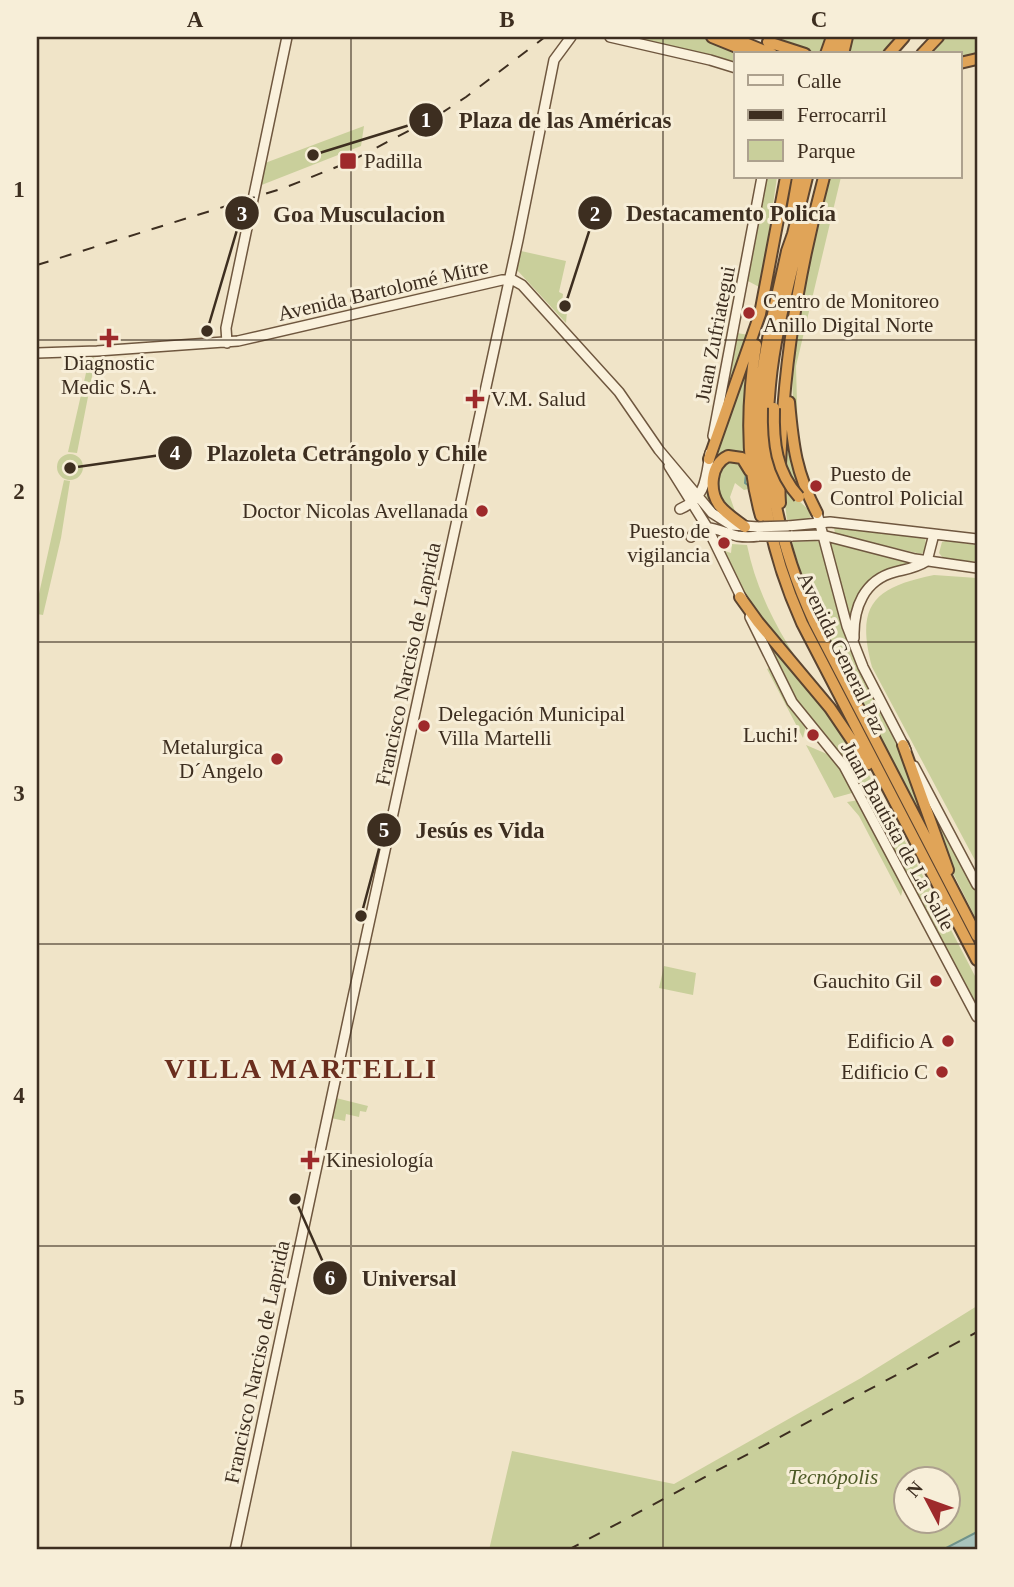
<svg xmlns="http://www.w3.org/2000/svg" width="1014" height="1587" viewBox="0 0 1014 1587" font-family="Georgia,serif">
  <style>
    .green { fill: #c9cf9b; fill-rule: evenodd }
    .water { fill: #a9c4bc; stroke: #6f938a; stroke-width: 2 }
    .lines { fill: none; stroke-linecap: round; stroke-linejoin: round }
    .stream { stroke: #6f938a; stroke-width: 2 }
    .secondary-casing { stroke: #6f573f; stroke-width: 12 }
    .highway-casing { stroke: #5b4430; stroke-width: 14 }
    .secondary { stroke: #faf1dc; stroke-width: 9 }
    .highway { stroke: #e0a458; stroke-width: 10 }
    .rail { stroke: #3d2e20; stroke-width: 2; stroke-dasharray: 12 12; stroke-linecap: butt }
    .secondary-bridge-casing { stroke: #6f573f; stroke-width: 12; stroke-linecap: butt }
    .highway-bridge-casing { stroke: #5b4430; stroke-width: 14; stroke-linecap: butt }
    .secondary-bridge { stroke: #faf1dc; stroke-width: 9 }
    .highway-bridge { stroke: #e0a458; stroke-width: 10 }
    .grid { fill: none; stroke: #3d2e20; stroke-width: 2; stroke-opacity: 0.55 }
    .poi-dot { fill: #9e2a2b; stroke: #f7eed8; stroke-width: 2.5 }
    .labels { text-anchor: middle; stroke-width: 6; stroke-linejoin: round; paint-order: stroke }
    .poi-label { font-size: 21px; fill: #3d2e20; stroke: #f7eed8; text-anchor: end }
    .street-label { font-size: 21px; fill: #3d2e20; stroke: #f7eed8 }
    .park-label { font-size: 21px; font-style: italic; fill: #4d5a26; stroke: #f7eed8 }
    .district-label { font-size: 28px; font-weight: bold; letter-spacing: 2px; fill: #6b2e1e; stroke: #f7eed8 }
    .leader { fill: none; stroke: #3d2e20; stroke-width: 2.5 }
    .callout-dot { fill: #3d2e20; stroke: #f7eed8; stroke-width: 2.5 }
    .mark-label { font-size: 21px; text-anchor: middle; font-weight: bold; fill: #fff }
    .callout-label { font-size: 23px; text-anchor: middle; font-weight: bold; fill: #3d2e20; stroke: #f7eed8; stroke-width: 6; stroke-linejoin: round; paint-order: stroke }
    .neatline { fill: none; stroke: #3d2e20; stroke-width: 2.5 }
    .grid-label { font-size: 23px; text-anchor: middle; font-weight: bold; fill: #3d2e20 }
  </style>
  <rect width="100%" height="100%" fill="#f0e4c8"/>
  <path class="green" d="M628,37H700L745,54H736V63L729,60Z
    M768,37H828L821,54L793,47Z
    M851,37H893L884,54H847Z
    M946,37H977V53L960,57V54H932Z
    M364,126L361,146L259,186L265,163Z
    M766,177H777L761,288L748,281Z
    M830,177H841L796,366L798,440C795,418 792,396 792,374C794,308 814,241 830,177Z
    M521,251L566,261L559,292L563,294L561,311L567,312L566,323L517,270Z
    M737,333L749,335L719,413Z
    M91,351L95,361L77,453L68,452Z
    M751,356L744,413L748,462L740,455L713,467L722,512L718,514L706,497L718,441Z
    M787,417L807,502L800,496L797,499L812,513L809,519L787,520L784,496Z
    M57 467a13 13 0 1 1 26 0a13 13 0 1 1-26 0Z
    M726,459L742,460L752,488L744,490L735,483L730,497L737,517L717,495L718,470Z
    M64,480L70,481L61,538L43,615L37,614V603Z
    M834,527L925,538L927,550L921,554L835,534Z
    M828,540L914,564L874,580L850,624Z
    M815,541L820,542L833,595L857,664L901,753L927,826L823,628L803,581L792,542Z
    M946,541L977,545V562L944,559L939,553L942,542Z
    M732,544L747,545C759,603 787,645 819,693L748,602L722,550L731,553Z
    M934,575L977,578V864L872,667C855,604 875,587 934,575Z
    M766,637L852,745L885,803L975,976L977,982V1013L841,757L800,709L763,639Z
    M769,668L806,725L803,738L767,669Z
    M806,745L834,757L853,790L852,793L834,798Z
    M927,794L977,891V921L951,869Z
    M859,800L904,884L901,896L859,816L847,802Z
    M664,966L696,973L693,995L659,988Z
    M336,1098L368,1106L366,1112L360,1111L359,1117L346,1114L345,1121L331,1118Z
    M977,1306V1550H489L512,1451L674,1484L861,1378ZM906,1478H948V1520H906Z"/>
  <path class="water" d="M977,1532V1550H944V1549Z"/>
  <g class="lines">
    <path class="stream" d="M746,473L745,483L749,486"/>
    <g class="secondary-casing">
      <path id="secondary" d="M610,37L710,60L736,68
        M227,343L226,328L287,37
        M37,353L97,351L238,341L502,280H513L522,285L619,392L659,450L712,513L731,525L758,527
        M713,436L762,177
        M669,466L707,527L743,601
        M680,509C706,498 706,478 710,453
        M817,513L847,626L863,667L906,750
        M788,526L830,522L977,539
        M791,536L822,535L915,559L977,568
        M691,537C703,519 720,532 737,536C744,537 752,537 759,536
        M750,617L792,702L844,766L977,1017
        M854,638C853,608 864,580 895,572C907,569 916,568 927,561L934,534
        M914,766L977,885
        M235,1550L353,997L518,240L554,60L571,37"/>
    </g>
    <g class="highway-casing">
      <path id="highway" d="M712,37L754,54
        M730,37L772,54
        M768,42L805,54
        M826,54L832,37
        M835,54L839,37
        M843,54L847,37
        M889,54L904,37
        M922,54L938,37
        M960,63L977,59
        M807,177L793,234L787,251C778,294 766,338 761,382C753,465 768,547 802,623L977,960
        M791,217L798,177
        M803,224C791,277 775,330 770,385C761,468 780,547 814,622L977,936
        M756,345C747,402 745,461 761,516
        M789,402C793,446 796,473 817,513
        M709,459L760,314L786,177
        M780,503C778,478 781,453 782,427C787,342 802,259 824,177
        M745,527C736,520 726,514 719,505C709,490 710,465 728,456L742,458L750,471
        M740,597L758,622L830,708L868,764
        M903,745L948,870"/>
    </g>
    <use href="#secondary" class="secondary"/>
    <use href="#highway" class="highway"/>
    <path class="rail" d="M37,265L284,188L349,162L437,116L466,97L545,37
      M568,1550L977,1332"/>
    <g class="secondary-bridge-casing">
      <path id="secondary-bridge" d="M758,527L788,526
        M759,536H791"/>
    </g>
    <g class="highway-bridge-casing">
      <path id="highway-bridge" d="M774,408C773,442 776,472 799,497"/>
    </g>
    <use href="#secondary-bridge" class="secondary-bridge"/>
    <use href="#highway-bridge" class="highway-bridge"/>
  </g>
  <path class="grid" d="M351,37V1550M663,37V1550M37,340H977M37,642H977M37,944H977M37,1246H977"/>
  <g class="poi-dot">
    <rect x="339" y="152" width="18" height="18" rx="3.5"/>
    <circle cx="749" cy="313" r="7"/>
    <path d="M105.5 327.5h7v7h7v7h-7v7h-7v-7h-7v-7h7z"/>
    <path d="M471.5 388.5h7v7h7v7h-7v7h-7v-7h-7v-7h7z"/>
    <circle cx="816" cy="486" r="7"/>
    <circle cx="482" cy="511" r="7"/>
    <circle cx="724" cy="543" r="7"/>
    <circle cx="424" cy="726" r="7"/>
    <circle cx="813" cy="735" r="7"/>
    <circle cx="277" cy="759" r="7"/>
    <circle cx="936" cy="981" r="7"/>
    <circle cx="948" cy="1041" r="7"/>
    <circle cx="942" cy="1072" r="7"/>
    <path d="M306.5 1149.5h7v7h7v7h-7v7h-7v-7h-7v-7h7z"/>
  </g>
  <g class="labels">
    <g class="poi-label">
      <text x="364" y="168" text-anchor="start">Padilla</text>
      <text x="763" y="308" text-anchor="start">Centro de Monitoreo<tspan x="763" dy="24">Anillo Digital Norte</tspan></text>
      <text x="109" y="370" text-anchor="middle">Diagnostic<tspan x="109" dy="24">Medic S.A.</tspan></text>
      <text x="491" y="406" text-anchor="start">V.M. Salud</text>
      <text x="830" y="481" text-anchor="start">Puesto de<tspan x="830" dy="24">Control Policial</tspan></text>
      <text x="468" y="518">Doctor Nicolas Avellanada</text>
      <text x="710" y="538">Puesto de<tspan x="710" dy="24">vigilancia</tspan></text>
      <text x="438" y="721" text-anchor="start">Delegación Municipal<tspan x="438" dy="24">Villa Martelli</tspan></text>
      <text x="799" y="742">Luchi!</text>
      <text x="263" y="754">Metalurgica<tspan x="263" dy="24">D´Angelo</tspan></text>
      <text x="922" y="988">Gauchito Gil</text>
      <text x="934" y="1048">Edificio A</text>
      <text x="928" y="1079">Edificio C</text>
      <text x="326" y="1167" text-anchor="start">Kinesiología</text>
    </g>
    <g class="street-label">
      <text transform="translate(383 290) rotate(-13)" y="7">Avenida Bartolomé Mitre</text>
      <text transform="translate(715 334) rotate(-79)" y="7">Juan Zufriategui</text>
      <text transform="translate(842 653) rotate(64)" y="7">Avenida General Paz</text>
      <text transform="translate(408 664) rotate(-78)" y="7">Francisco Narciso de Laprida</text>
      <text transform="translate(898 836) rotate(61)" y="7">Juan Bautista de La Salle</text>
      <text transform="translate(257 1362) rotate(-78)" y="7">Francisco Narciso de Laprida</text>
    </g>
    <g class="park-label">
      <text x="833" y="1484">Tecnópolis</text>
    </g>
    <g class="district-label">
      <text x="301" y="1078">VILLA MARTELLI</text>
    </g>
  </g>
  <path class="leader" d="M313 155L426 120M565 306L595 213M207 331L242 213M70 468L175 453M361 916L384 830M295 1199L330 1278"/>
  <g class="callout-dot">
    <circle cx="313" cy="155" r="7"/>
    <circle cx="565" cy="306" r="7"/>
    <circle cx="207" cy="331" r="7"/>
    <circle cx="70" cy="468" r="7"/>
    <circle cx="361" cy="916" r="7"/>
    <circle cx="295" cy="1199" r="7"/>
    <circle cx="426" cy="120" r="18"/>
    <circle cx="595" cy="213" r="18"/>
    <circle cx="242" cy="213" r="18"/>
    <circle cx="175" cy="453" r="18"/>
    <circle cx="384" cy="830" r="18"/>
    <circle cx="330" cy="1278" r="18"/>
  </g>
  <g class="mark-label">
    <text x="426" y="127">1</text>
    <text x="595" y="221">2</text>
    <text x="242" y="221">3</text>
    <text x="175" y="460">4</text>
    <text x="384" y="837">5</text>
    <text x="330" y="1285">6</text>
  </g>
  <g class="callout-label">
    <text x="565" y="128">Plaza de las Américas</text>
    <text x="731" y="221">Destacamento Policía</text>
    <text x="359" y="222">Goa Musculacion</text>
    <text x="347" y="461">Plazoleta Cetrángolo y Chile</text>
    <text x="480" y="838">Jesús es Vida</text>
    <text x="409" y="1286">Universal</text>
  </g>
  <rect width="1014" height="1587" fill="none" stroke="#f7eed8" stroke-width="77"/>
  <rect x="734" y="52" width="228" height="126" fill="#f7eed8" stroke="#ada18e" stroke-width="2"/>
  <rect x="748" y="75" width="35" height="10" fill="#faf1dc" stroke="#ada18e" stroke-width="2"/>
  <text x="797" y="88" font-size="21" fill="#3d2e20">Calle</text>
  <rect x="748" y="110" width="35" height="10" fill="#3d2e20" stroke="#ada18e" stroke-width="2"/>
  <text x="797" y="122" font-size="21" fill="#3d2e20">Ferrocarril</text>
  <rect x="748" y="140" width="35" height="21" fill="#c9cf9b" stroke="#ada18e" stroke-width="2"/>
  <text x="797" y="158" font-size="21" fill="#3d2e20">Parque</text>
  <g transform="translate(927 1500) rotate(311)"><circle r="33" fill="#f7eed8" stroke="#ada18e" stroke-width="2"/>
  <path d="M0-5L12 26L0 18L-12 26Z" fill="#9e2a2b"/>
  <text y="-10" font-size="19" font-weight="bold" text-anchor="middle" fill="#3d2e20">N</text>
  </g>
  <rect x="38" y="38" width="938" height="1510" class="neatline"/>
  <g class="grid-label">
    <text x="195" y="27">A</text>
    <text x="507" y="27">B</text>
    <text x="819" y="27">C</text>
    <text x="19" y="197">1</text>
    <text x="19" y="499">2</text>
    <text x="19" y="801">3</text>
    <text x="19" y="1103">4</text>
    <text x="19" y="1405">5</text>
  </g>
</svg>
